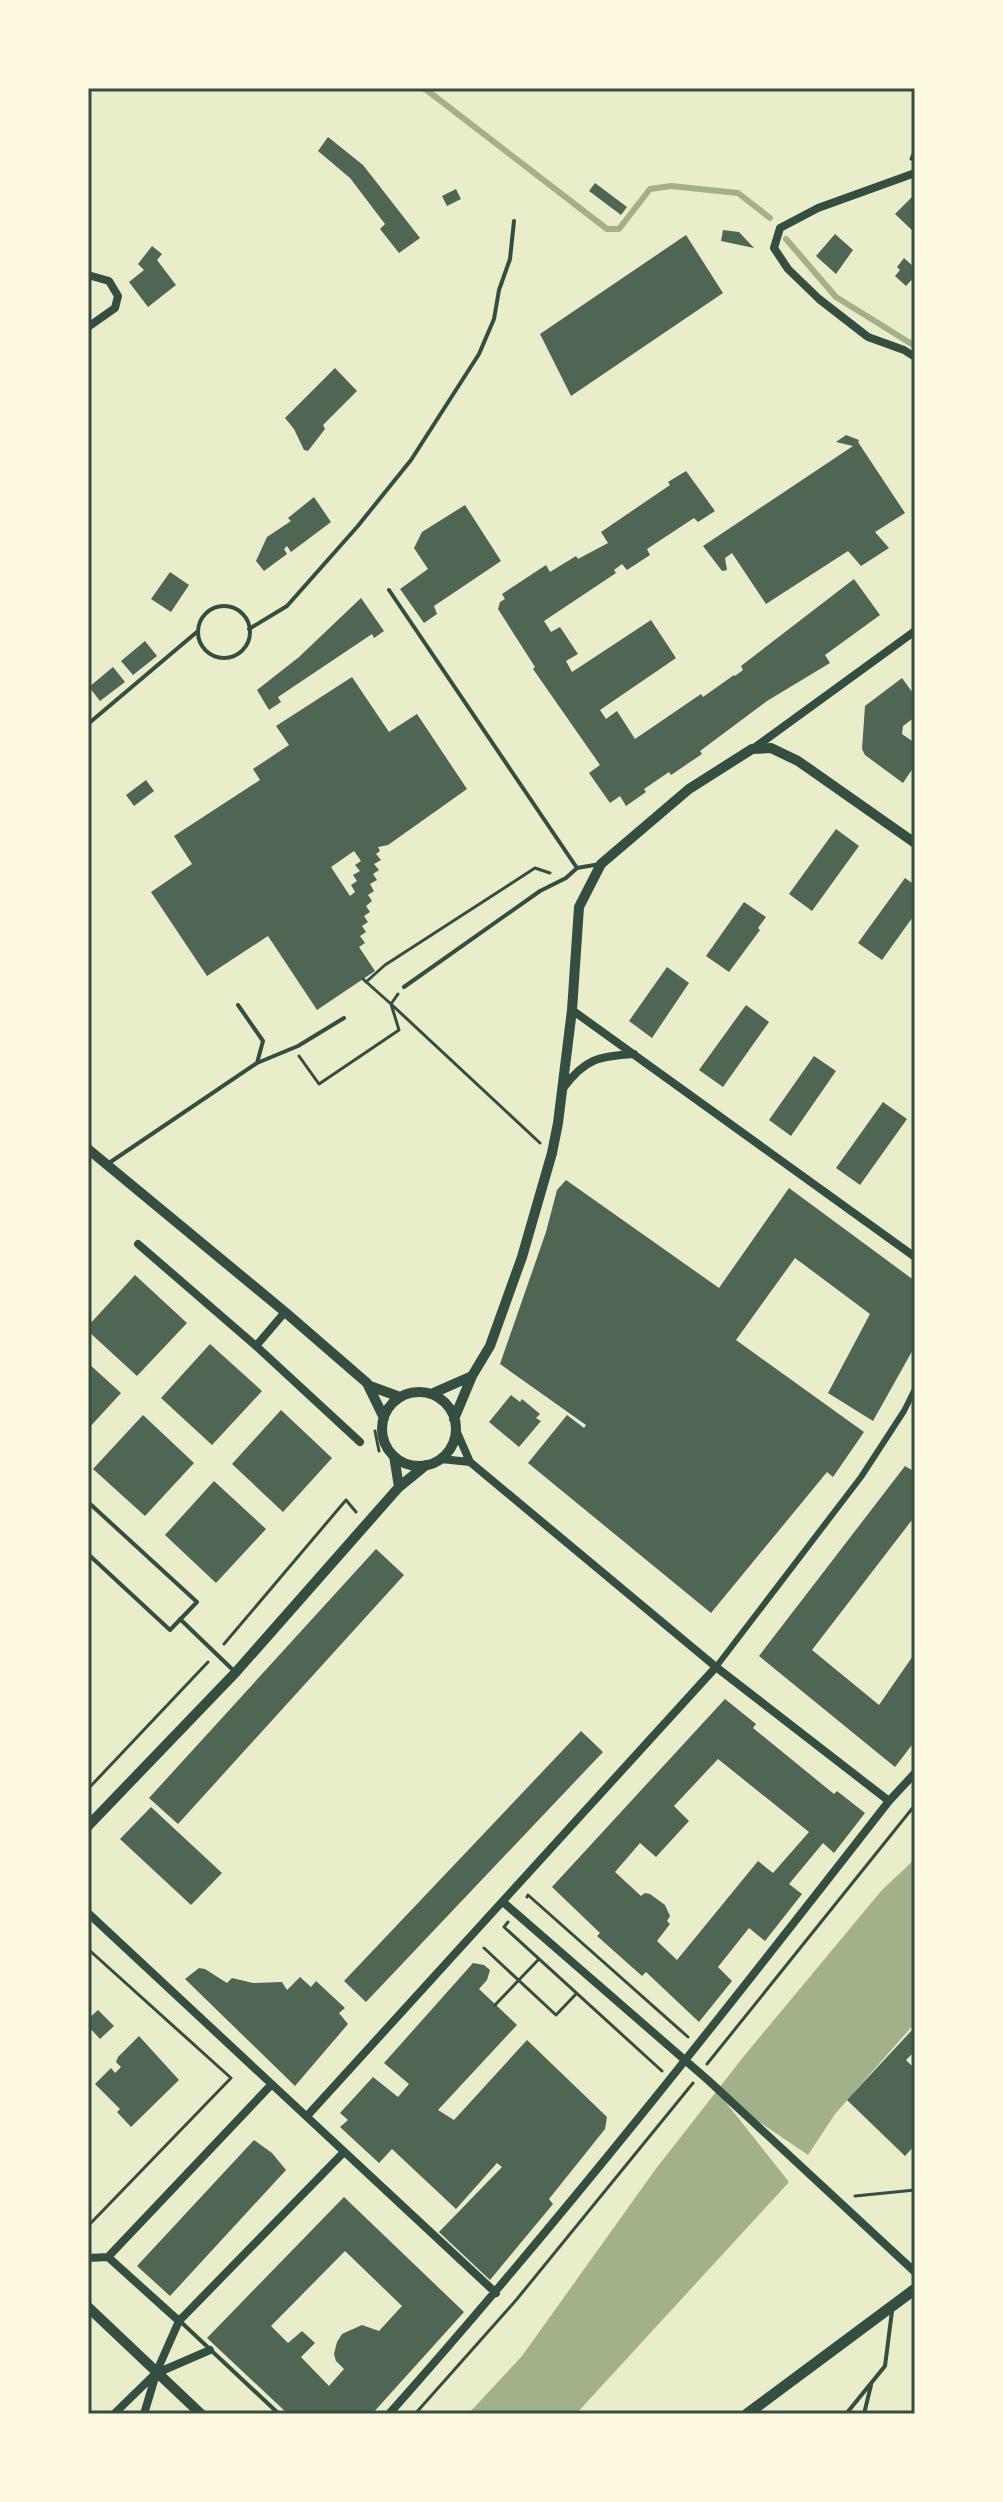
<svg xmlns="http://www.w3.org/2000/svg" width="1003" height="2502" viewBox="0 0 1003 2502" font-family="Raleway,sans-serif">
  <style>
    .water { fill: #a3b18a }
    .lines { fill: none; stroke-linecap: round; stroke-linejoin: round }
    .stream { stroke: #a3b18a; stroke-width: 6 }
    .building { fill: #4f6655; fill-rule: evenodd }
    .path { stroke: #344e41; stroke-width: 3 }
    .service { stroke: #344e41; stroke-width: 4 }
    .pedestrian { stroke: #344e41; stroke-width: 6 }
    .minor { stroke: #344e41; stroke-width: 8 }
    .tertiary { stroke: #344e41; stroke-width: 10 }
    .secondary { stroke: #344e41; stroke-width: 11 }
    .neatline { fill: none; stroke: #344e41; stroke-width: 3 }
  </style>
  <rect width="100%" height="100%" fill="#e9edc9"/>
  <path class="water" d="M915,1859V2023L835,2114L808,2155L720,2095L789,2182L576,2414H468L522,2356L655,2170L744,2056L882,1890Z"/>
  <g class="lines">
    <path class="stream" d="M424,88L607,229H619L650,189L671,186L738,193L770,218
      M786,239L836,297L915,346"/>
  </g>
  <path class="building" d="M328,137L363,165L420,238L399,253L380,229L385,224L350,178L318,151Z
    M595,183L627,207L621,215L589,191Z
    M456,189L461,199L447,206L442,196Z
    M915,194V233L895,214Z
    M723,230L739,232L754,248L721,241Z
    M835,234L853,250L836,274L816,256Z
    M686,235L723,293L571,396L540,334Z
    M152,246L162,254L157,260L176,285L148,307L129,282L144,270L138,264Z
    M904,258L915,268V276L906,286L895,276L900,270L897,267Z
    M335,368L357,391L323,425L325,429L308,451L304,450L294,429L285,418Z
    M846,435L859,440L858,442L905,513L875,532L889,548L861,566L848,551L766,604L732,553L725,558L727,570L722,571L703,546L853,446L836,442Z
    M686,471L715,511L698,522L694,518L647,549L650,555L627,570L622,564L614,570L616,573L544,621L551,632L560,627L578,654L566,661L572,672L651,620L676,658L600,710L606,719L617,711L635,739L701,694L703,697L734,675L735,676L743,670L741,666L854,579L880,615L825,655L830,663L767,701L700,751L702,754L671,775L669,772L644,789L646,792L626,806L620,796L610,803L589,773L600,765L533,669L535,667L498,609L500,602L505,599L502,594L546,565L550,572L576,556L578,559L608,543L601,532L670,485L668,482Z
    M314,497L331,522L291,552L287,546L284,549L287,554L264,571L256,561L267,537L291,521L288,518Z
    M465,505L501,561L434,606L437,614L424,623L400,589L428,569L414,548L422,532Z
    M170,572L189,585L171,612L151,599Z
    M361,598L384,631L374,638L372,634L278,697L281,702L269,710L257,690L299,657Z
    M145,641L157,656L133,675L121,661Z
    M113,667L125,682L100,701L89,687Z
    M352,677L389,732L417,714L467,789L388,845L378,847L380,851L376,854L381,860L374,864L379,870L373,874L377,880L370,884L374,891L368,895L372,901L366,906L370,912L364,916L368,922L362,926L366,932L360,936L365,943L359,947L375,971L317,1010L268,936L207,976L151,892L192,864L174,836L260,780L253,769L289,745L276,726ZM354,851L361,861L355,865L360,871L353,875L357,881L351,885L355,892L350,896L331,867Z
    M902,678L915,696V717L903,726L902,734L915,743V765L903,783L865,755L862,749L865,706Z
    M146,780L154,791L134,806L126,795Z
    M836,829L859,846L812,911L789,894Z
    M905,878L915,885V914L882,960L858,943Z
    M744,902L766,917L758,928L760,930L729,972L706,956Z
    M667,967L689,983L652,1038L629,1021Z
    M746,1005L769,1022L723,1087L699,1070Z
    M814,1056L836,1071L791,1136L769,1120Z
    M883,1102L907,1119L860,1185L836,1168Z
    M566,1180L719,1288L789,1188L915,1281V1346L873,1421L828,1393L870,1314L795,1258L736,1340L864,1432L833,1477L827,1472L711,1613L528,1463L567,1415L584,1428L586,1425L500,1364L546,1232L557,1190Z
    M135,1275L187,1323L137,1376L88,1331V1326Z
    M210,1344L262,1391L212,1445L161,1398Z
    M88,1363L121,1393L88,1429Z
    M511,1395L520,1402L522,1399L540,1414L536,1418L541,1421L519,1447L489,1422Z
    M281,1410L332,1458L283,1512L232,1464Z
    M143,1415L194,1463L145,1516L93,1469Z
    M905,1466L915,1472V1516L812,1650L879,1705L915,1653V1741L895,1767L759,1656Z
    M214,1481L266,1529L216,1583L165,1535Z
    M376,1549L404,1575L178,1824L149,1798Z
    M725,1699L756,1724L753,1728L834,1794L837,1791L865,1813L834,1853L823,1843L789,1884L802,1894L765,1941L749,1928L718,1967L732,1981L699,2022L646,1972L642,1976L597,1936L600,1933L552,1887ZM718,1759L809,1832L773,1873L758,1861L677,1960L657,1941L670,1924L667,1921L670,1916L665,1905L650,1894L645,1893L641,1896L615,1872L640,1843L656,1857L689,1821L674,1806Z
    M581,1731L603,1752L366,2002L344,1981Z
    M151,1807L222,1873L191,1905L120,1839Z
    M473,1963L484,1965L490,1970L487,1980L479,1989L517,2025L438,2110L454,2120L527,2040L607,2117L605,2129L549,2199L553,2204L490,2280L439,2232L502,2167L497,2163L456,2209L392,2149L379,2163L340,2127L348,2120L340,2113L373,2077L398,2097L409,2084L384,2063Z
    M199,1968L205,1969L227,1983L232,1978L253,1983L282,1982L287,1990L300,1977L311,1987L316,1981L345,2008L339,2013L348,2024L295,2086L185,1979Z
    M98,2010L114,2026L100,2039L88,2026V2019Z
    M913,2029L915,2051L906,2060L915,2069V2145L905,2156L847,2100Z
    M139,2036L179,2080L131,2127L117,2112L120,2109L95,2084L111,2068L115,2073L121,2067L116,2062L118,2057Z
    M254,2140L272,2153L286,2170L170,2296L137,2266Z
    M344,2197L464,2312L372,2414H288L207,2338ZM345,2251L402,2306L379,2331L362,2325L342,2334L337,2342L334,2354L336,2361L344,2369L329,2386L301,2357L315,2343L302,2331L288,2343L271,2326Z"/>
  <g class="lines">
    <path class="path" d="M911,159L915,149
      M366,982L385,965L535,868L550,873
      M398,994L391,1004L540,1143
      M299,1056L319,1084L399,1030L391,1004L363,979
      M375,1431L379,1451
      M224,1644L346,1500L356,1512
      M88,1789L208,1662
      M527,1897L528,1895L688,2037
      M508,1922L504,1927L662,2071
      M484,1948L556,2015L576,1994
      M88,1949L231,2078L88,2226
      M495,2005L539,1959
      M707,2064L915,1805
      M855,2196L915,2190
      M415,2414L517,2299L693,2083"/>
    <path class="service" d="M389,590L577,868
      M198 632a26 26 0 1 1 52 0a26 26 0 1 1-52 0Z
      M249,629L287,606L357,527L411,460L479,354L494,319L499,290L510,259L514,221
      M88,724L198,631
      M404,987L540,891L566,878L577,868L600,864
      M238,1005L263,1041L257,1063
      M109,1163L257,1063L298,1046L344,1018
      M88,1502L197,1602L170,1630L88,1554
      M180,1619L233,1670
      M181,2322L279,2414
      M846,2414L885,2366L892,2311
      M864,2414L871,2385"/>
    <path class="pedestrian" d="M716,1667L861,1477L904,1411L915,1389"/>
    <path class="minor" d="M915,173L818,208L780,228L774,248L788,269L819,299L868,337L904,350L915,357
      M88,275L109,281L118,296L115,308L88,327
      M754,748L915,631
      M572,1010L915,1257
      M564,1087C585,1059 599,1056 634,1054
      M138,1244L256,1346L360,1442
      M256,1346L285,1312
      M456,1430L470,1462L716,1667L889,1801
      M441,1459L470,1462
      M503,1902L709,2081L915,2272
      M88,1913L496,2293
      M307,2116L716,1667
      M108,2257L179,2321
      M88,2258L108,2257L271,2085
      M157,2373L210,2350
      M114,2414L156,2373L179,2321L344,2152
      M144,2414L156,2374
      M389,2414C564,2217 727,2009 889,1801L915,1773"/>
    <path class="tertiary" d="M88,1149L285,1312L367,1383L384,1418
      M370,1386L400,1397
      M382 1429a37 37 0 1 1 74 0a37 37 0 1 1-74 0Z
      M431,1394L472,1376
      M454,1419L472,1376L490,1346L522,1257L552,1153L558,1123L572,1010L579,907L601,864L689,789L752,749L771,748L798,761L915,843
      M394,1456L399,1487
      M88,1826L236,1672L399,1487L426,1465
      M88,2307L201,2414"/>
    <path class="secondary" d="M747,2414L915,2289"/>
  </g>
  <rect width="1003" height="2502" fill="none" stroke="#fefae0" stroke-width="180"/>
  <rect x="90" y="90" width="823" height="2322" class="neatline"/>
</svg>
